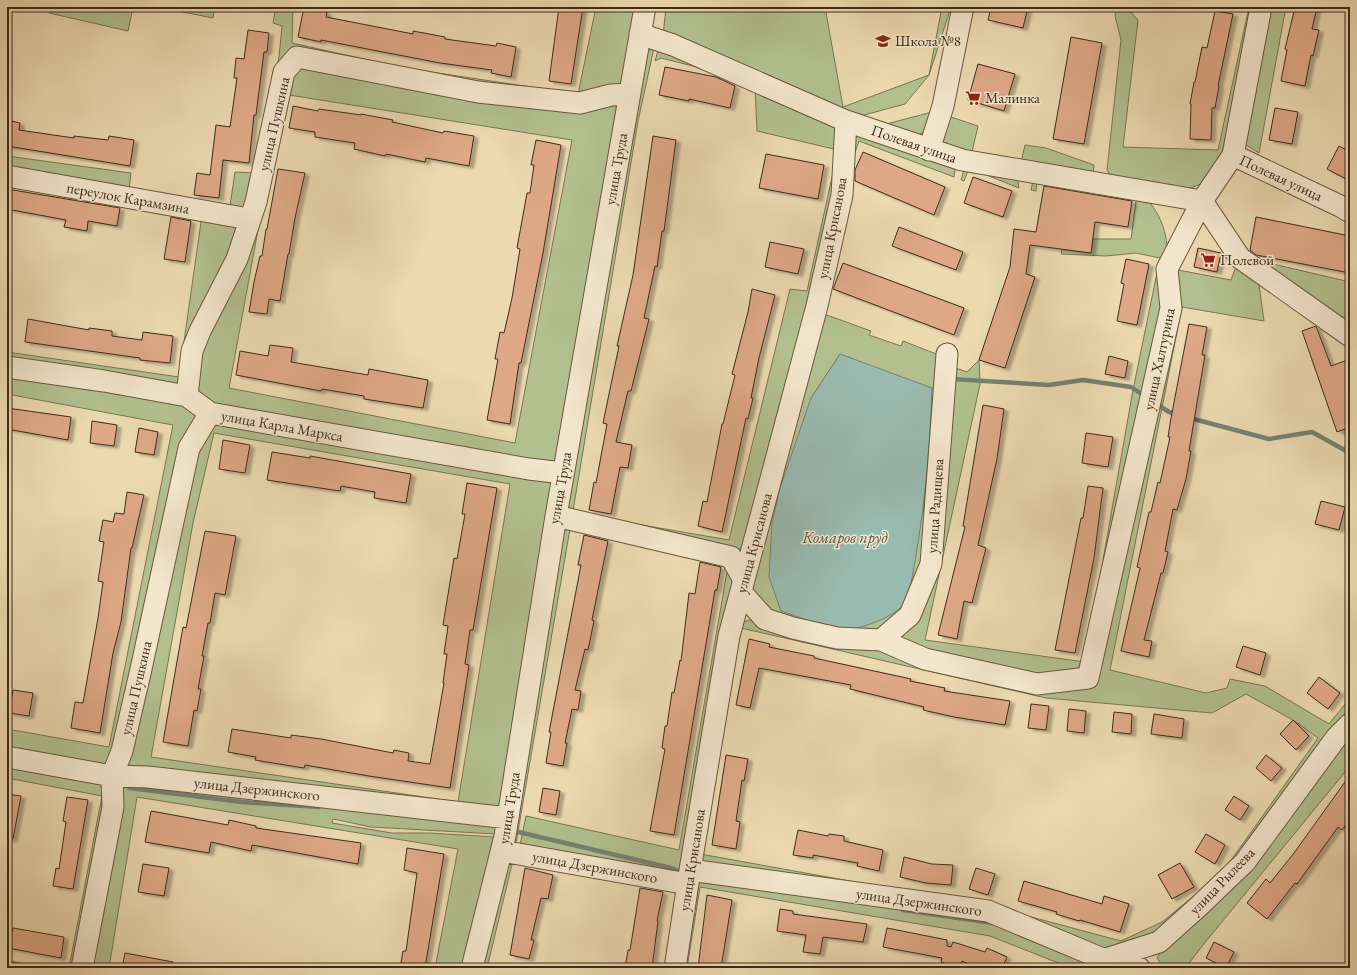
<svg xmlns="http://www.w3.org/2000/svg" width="1357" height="975" viewBox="0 0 1357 975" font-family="'EB Garamond',serif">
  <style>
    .green { fill: #b2c090; stroke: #787654; fill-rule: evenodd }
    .water { fill: #99baaf; stroke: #758173 }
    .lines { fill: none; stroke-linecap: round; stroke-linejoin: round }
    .stream { stroke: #758173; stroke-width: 4.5 }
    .building { fill: #dea886; stroke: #3e2b18; filter: url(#shadow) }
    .minor-casing { stroke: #6a563e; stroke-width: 23 }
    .minor { stroke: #f3e6cc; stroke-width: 21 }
    .labels { text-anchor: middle; stroke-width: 3; stroke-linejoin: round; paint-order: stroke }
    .poi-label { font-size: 15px; fill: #3e2b18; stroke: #f3e6cc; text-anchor: start }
    .street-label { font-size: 15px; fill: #3e2b18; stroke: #f3e6cc }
    .water-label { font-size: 16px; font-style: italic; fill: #554f3e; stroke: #f3e6cc }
  </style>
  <defs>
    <filter id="shadow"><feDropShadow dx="4.5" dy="2.5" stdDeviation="1" flood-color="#0004"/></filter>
  </defs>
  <rect width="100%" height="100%" fill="#ecd9b0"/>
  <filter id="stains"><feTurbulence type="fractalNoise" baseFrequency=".005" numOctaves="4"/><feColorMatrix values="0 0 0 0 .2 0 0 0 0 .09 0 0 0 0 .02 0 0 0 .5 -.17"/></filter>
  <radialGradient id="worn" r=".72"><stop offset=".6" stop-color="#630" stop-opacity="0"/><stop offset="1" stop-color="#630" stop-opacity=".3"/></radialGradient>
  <path class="green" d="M51,7H133L128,31L49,13Z
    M158,7H215L213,18Z
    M276,7H293L292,43L404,68L578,94L596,7H637L623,89L580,99L300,54L247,214L7,173V156L131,173L129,189L230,206L235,172L255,173L279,57L282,26L273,23Z
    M666,7H825L843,107L929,75L942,7H951L929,75L905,104L853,118L663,36Z
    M1116,7H1126L1138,20L1123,147L1218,150L1249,7H1257L1229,154L1206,182L1188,189L1114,182L1107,170L1121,40L1115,16Z
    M1266,7H1286L1259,153L1241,142Z
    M659,47C722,64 781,96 841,123C845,167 833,213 824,256C803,353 775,448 749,544L731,553L577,518L578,514L729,540L790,289L807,291L838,150L757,131L755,88L736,77L661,58L655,61Z
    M654,48L638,121L572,517L565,511L646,52Z
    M300,61L621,101L555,465L213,409L192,393L195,354L284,85ZM289,95L572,140L515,443L229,388L269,170Z
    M932,112L928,130L910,139L875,127Z
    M948,116L978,126L972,152L941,145Z
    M851,130L955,169L954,177L859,141L846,179Z
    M1025,145L1046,148L1094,165L1093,176L1021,162Z
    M969,165L1006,173L1017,177L1019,188L969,168L964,181L961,180L965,166Z
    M1034,176L1139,193C1157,205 1168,231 1167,253C1167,258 1165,263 1164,268C1164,281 1167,295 1168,308L1086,675L1037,680L928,655L888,639L913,617L934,565L950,366L967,372L979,360L980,384L925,640L1085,662L1133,390L1160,258L1136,253L1106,256L1061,254L1062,249L1091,253L1093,239H1131L1137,194L1037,179L1036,191L1031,190Z
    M202,215L240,220L185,392L7,365V352L179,377Z
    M1247,258L1350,282V332Z
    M1237,264L1258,278L1264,321L1182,307L1110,670L1206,693L1227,688L1230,679L1265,686L1329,724L1350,698V717L1243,859L1156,935L1095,952L989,909L693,866L735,626L749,620L764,621L880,643L924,662L1090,680L1173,269L1231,280ZM741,628L1046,698L1212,713L1246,694L1293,720L1318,738L1222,873L1162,922L1121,941L994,907L700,854Z
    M824,314L871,331L869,335L901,346L903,341L944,357L927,563L907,613L878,637L766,614L747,592ZM840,354L931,426L923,514L811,398Z
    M7,370L185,401L200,412L111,769L7,752V729L109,747L173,425L7,394Z
    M214,419L555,479L503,811L122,773L192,449ZM214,433L510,484L458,802L151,757L193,523Z
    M571,523L515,849L509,845L561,525Z
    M729,560L741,581L685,879L519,850L526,816L679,850Z
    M1350,734V766L1203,945L1187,966L1191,968H1164L1157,958L1163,947Z
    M7,760L106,779L79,968H69L102,796L7,778Z
    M117,782L496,820V834L371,827L333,819L332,823L392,833H429L495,837L467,968H435L458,849L137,797L109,968H84Z
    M514,856L487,968H478L507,857Z
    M692,874L987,913L1097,968H1071L990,936L700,887L687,968H678Z
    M7,960L42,968H7Z"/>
  <path class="water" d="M840,354L932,388C930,446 925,504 915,561C913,572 910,596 903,605C892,618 856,632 839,629C820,626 800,617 781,611L769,577L772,523L780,488L811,398Z"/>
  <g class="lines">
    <path class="stream" d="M951,379L1049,385L1083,380L1131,387L1146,397
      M1155,403L1169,412L1177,414
      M1190,418L1269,439L1312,432L1350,453
      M129,788L242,802L319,807
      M510,830L671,868L684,873
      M903,910L993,923"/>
  </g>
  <path class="building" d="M304,7L327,12L326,17L413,34V31L445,37V39L496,46L497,43L516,47L511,77L491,73L492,70L440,63L321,40V42L298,37Z
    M559,7H583L571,84L549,81Z
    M991,7H1028L1023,28L988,20Z
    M1295,7H1317L1312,29L1319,30L1313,56L1311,55L1305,86L1281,81L1287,50L1285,49Z
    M1215,11L1233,14L1218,86H1219L1215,108H1212L1211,140L1190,139L1191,104H1190L1194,82H1195L1202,47L1207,48Z
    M248,30L269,33L267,52H264L256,115H254L249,163L223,160L219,198L194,195L197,173L210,175L216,125L230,127L237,78H234L236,58L244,59Z
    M1071,37L1102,43L1084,144L1053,139Z
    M978,64L1015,74L1004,111L968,100Z
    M665,67L716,77L735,86L730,108L689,99V101L659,95Z
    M293,106L318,111L319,109L361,115V114L393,120L392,122L443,133L444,131L474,136L469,166L426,158L425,162L386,154L385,156L354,149L355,143L315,137V132L289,128Z
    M1275,108L1298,112L1292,144L1269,140Z
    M7,120L20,123L19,130L74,138V136L108,140L109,136L134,140L130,166L7,146Z
    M653,136L676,140L664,231H662L657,267L655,266L644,318L649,319L631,391H628L616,442L632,445L628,468L620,467L611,514L589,510L594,482L596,483L607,424L603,423L619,346H617L633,275Z
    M536,140L561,145L543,253L521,363H519L510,424L487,420L498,359H495L500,332L504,333L512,298L520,249L517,248L527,193H530L534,165H531Z
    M1339,146L1350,152V181L1327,169Z
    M863,152L945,187L934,215L855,181V170Z
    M766,154L824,165L818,199L759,188Z
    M278,169L305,173L295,218L289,254H288L280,301L269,299L267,314L249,312L254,282L260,256H262L266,229H267Z
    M973,177L1012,191L1003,217L964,203Z
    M1044,186L1132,201L1128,227L1095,222L1091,253L1030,245L1026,274L1035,277L1005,368L979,360L1010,267L1014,229L1036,232Z
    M7,189L120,208L117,226L88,221L87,231L64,227L66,220L7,209Z
    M171,217L191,221L185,262L164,259Z
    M1256,217L1350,236V273L1256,255L1250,250Z
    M899,227L963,252L956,270L892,246Z
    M770,242L804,249L798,274L765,267Z
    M1198,248L1221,253L1217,272L1194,267Z
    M1126,259L1149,264L1137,325L1117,321L1124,284L1121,283Z
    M843,263L964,308L954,335L833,289Z
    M752,289L775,295L759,358L751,398H753L748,419L746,418L722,532L698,526L703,501L707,502L722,424H723L735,375L732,374L748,312Z
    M28,319L89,330V328L112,331V336L142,340L143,332L173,336L170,363L140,360V358L25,342Z
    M1189,324L1207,327L1202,355H1205L1189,451H1191L1186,479L1177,510L1173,509L1165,551L1168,552L1163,573H1161L1144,640L1152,641L1149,657L1121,651L1140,568L1137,567L1149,512H1151L1158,482L1160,483L1170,437H1168L1171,418Z
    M1316,326L1331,366L1350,359V427L1337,432L1302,331Z
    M270,345L293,348L291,362L368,375L369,369L428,380L423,408L364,399V396L322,389L321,391L236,375L240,351L268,356Z
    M1109,356L1128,361L1125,378L1105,374Z
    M983,405L1004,409L997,459L978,545L986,548L972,603L964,601L957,639L938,635L965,527L963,526Z
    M7,408L71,417L68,440L7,429Z
    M92,421L117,425L114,446L90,443Z
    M139,428L158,432L154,455L135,452Z
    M1086,433L1113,437L1108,467L1082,463Z
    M223,440L250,445L245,473L219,469Z
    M272,452L310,458V456L411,474L406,503L374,498L375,492L341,486L340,491L267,480Z
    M467,483L497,488L473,630H470L465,664L469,665L450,788L369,776L305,765L304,768L255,760L256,757L228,752L232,729L291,738V735L321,739L393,753L394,750L409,753L408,761L430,764L444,683H443L447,654H444L448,626L443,625L454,558L457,559L465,514H462Z
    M1088,486L1103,488L1094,558L1075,653L1055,650L1081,518H1083Z
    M127,492L144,495L132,548H131L121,622L113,653L100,733L71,728L75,702L83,703L98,618L103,582L98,581L104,542L99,541L103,520L113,522L115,513L124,514Z
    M1321,501L1345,507L1339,530L1315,524Z
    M205,531L236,536L225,595L215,593L210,623H208L202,656H204L198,689H201L197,711L194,710L188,746L163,742L183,627L186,628Z
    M584,535L608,541L592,620L594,621L588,650L585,649L575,690L581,691L578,710L572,709L565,743H567L563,766L546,763L551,732H549L581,565H578Z
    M700,562L721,567L717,590H715L674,835L650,831L665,749L662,748L665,726H667L672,692L674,693L680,660L681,661L689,593L695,594Z
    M749,639L770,644L769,647L814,656V658L911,679L910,681L945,688L944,691L1010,701L1005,725L954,717L923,710L924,707L850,689L851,685L759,668L750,708L736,705Z
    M1243,646L1266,653L1260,675L1236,667Z
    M1319,677L1340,693L1328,709L1307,693Z
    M13,690L33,693L29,716L9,713Z
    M1031,704L1049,706L1046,730L1028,728Z
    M1069,709L1086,711L1084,733L1067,731Z
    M1114,712L1132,714L1131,734L1112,732Z
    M1154,714L1184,719L1182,738L1151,734Z
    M1293,720L1309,736L1296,750L1280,734Z
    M726,755L748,759L744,781L742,780L736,821L740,822L736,849L712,845Z
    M1266,755L1282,768L1271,781L1256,768Z
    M1350,775V819L1342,830L1338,827L1297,884L1295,883L1267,919L1247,903L1266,879L1270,883L1294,853Z
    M543,788L560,791L556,815L539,812Z
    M7,794L21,796L13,839H7Z
    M1234,796L1249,806L1240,820L1225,810Z
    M67,797L88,800L73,889L53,886L56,868L59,869L66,822L63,821Z
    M151,811L228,825L229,820L256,826V828L361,843L358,864L252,845L251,851L211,842L209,853L145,842Z
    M798,830L828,836L829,834L844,836V841L883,850L879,871L857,866L858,863L813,855V858L793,855Z
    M1206,834L1225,845L1215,864L1195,852Z
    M407,848L444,854L425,968H400L403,951H406L417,873L404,870Z
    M904,857L932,864L953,865L951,885L926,883L900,877Z
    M1180,863L1194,887L1172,899L1158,875Z
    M143,864L169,868L164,896L138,892Z
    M525,868L553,875L548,899L541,898L531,940H534L529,959L510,955Z
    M976,868L995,874L988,895L969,889Z
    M1024,881L1102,904L1104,896L1129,904L1120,932L1080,920L1079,921L1056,914L1057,912L1018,901Z
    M640,888L663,892L657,921H658L652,968H625L628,950H630Z
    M707,895L732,900L721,968H698Z
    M780,909L793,911V914L867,924L863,942L823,937L820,954L803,952L806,935L777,931Z
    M13,928L64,937L61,958L8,948Z
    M887,928L947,940V946L951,947L953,942L985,952L987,948L1007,957L1002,968H978L962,961L958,968L941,962L942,958L883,947Z
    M1214,942L1234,952L1226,968L1206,958Z
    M125,953L173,962V968H122Z"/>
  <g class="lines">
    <g class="minor-casing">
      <path id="minor" d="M640,34L673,45L846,121L962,160L1202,201L1240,258L1350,336
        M929,150L943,106L963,7
        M1233,155L1340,206L1350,212
        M7,176L249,219
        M7,367L104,381L187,396L210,413L529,469L563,473
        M187,396L192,351L200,331L237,259L256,202L284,72L297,57L478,92L580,103L611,95L629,94
        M556,516L731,557L744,580
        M741,592L765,619L793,628L837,638L881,640L925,659L1037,684L1088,678L1171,308L1167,269L1202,201L1233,155L1261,7
        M881,640L910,615L931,564L947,354
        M7,757L112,776L148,777L508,818
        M502,851L688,884
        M690,870L988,911L1103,959L1139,968
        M1103,960L1159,942L1198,907L1245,862L1336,738L1350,724
        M82,968L113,807L112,776L122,751L141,669L189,448L210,413
        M472,968L505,836L556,516L645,7
        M675,968L690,870L729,636L817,306L842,195L846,121"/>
    </g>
    <use href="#minor" class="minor"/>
  </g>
  <defs>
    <g id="school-bare" transform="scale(1.2)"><path d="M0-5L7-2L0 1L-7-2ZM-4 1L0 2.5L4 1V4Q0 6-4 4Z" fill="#8f2418" stroke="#f3e6cc" stroke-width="2.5" paint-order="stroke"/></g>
    <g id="supermarket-bare" transform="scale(1.2)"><path d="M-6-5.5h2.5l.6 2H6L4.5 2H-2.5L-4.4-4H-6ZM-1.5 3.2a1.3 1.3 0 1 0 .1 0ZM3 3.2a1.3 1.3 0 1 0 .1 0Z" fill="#8f2418" stroke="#f3e6cc" stroke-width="2.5" paint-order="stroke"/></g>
  </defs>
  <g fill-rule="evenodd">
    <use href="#school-bare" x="883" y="41"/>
    <use href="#supermarket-bare" x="973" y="98"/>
    <use href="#supermarket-bare" x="1208" y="260"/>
  </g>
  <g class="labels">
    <g class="poi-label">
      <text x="895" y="46">Школа №8</text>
      <text x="985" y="103">Малинка</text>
      <text x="1220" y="265">Полевой</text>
    </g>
    <g class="street-label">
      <text transform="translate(274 124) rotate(-77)" y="5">улица Пушкина</text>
      <text transform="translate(914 144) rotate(19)" y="5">Полевая улица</text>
      <text transform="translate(616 169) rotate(-80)" y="5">улица Труда</text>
      <text transform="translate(1281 178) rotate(25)" y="5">Полевая улица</text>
      <text transform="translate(128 198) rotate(10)" y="5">переулок Карамзина</text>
      <text transform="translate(832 228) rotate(-79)" y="5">улица Крисанова</text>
      <text transform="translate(1159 359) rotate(-78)" y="5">улица Халтурина</text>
      <text transform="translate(282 426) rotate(10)" y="5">улица Карла Маркса</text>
      <text transform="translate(560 488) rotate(-80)" y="5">улица Труда</text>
      <text transform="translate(935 506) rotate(-86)" y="5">улица Радищева</text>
      <text transform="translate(754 543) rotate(-75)" y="5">улица Крисанова</text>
      <text transform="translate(136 688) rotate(-77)" y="5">улица Пушкина</text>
      <text transform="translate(257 789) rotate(6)" y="5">улица Дзержинского</text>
      <text transform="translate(509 808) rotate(-81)" y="5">улица Труда</text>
      <text transform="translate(692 860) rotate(-81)" y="5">улица Крисанова</text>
      <text transform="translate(595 867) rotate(10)" y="5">улица Дзержинского</text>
      <text transform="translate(1222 881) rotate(-46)" y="5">улица Рылеева</text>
      <text transform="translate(919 902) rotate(8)" y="5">улица Дзержинского</text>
    </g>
    <g class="water-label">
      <text x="845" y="543">Комаров пруд</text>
    </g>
  </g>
  <rect width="1357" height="975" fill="none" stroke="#ecd9b0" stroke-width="24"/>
  <rect x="8" y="8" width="1341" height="959" fill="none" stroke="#3e2b18" stroke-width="2"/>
  <rect x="12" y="12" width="1333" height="951" fill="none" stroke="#3e2b18"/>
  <rect width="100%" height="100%" filter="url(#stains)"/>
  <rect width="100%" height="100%" fill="url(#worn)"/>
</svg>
